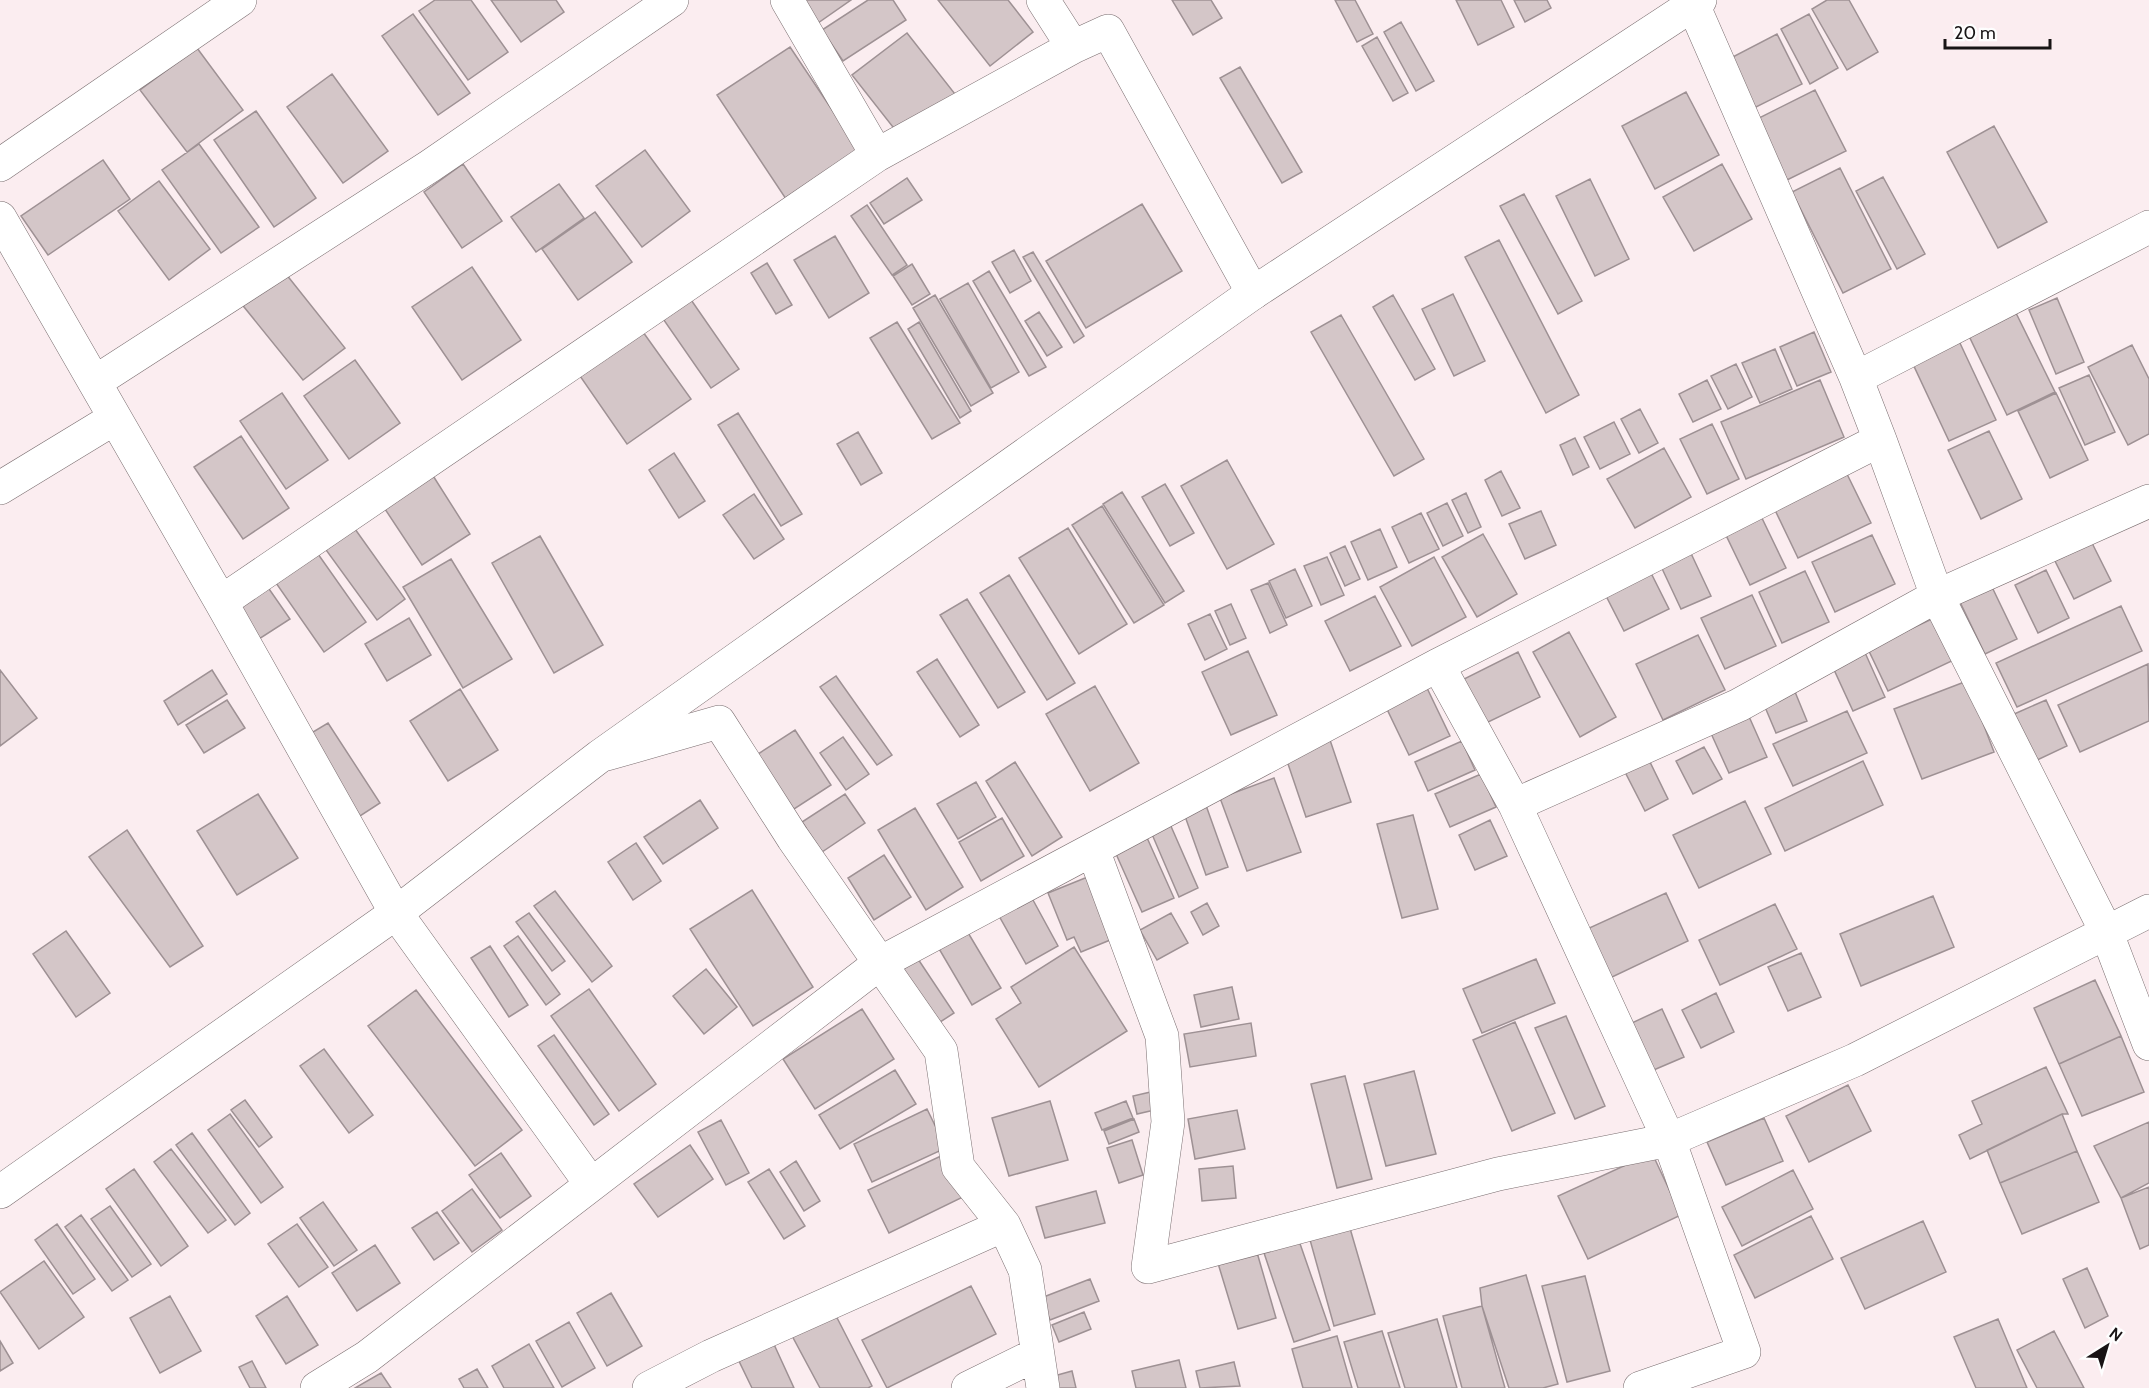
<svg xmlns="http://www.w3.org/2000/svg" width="2149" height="1388" viewBox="0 0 2149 1388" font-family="Cabin,sans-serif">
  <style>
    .building { fill: #d4c6c8; stroke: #9e9194; stroke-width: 1.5 }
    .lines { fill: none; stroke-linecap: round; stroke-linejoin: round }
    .minor-casing { stroke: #7a6e70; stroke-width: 34 }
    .major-casing { stroke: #7a6e70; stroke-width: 34 }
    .minor { stroke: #fff; stroke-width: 33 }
    .major { stroke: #fff; stroke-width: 33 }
  </style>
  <rect width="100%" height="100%" fill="#fbedf0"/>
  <path class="building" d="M435,0H471L508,52L468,80L419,11Z
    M491,0H556L564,12L521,42Z
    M802,0H851L818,23Z
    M868,0H893L906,20L843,61L822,30Z
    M938,0H1008L1033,32L990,66Z
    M1172,0H1211L1222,18L1193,35Z
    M1335,0H1355L1373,34L1357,42Z
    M1456,0H1501L1514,27L1478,45Z
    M1514,0H1547L1551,8L1525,22Z
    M1827,0H1849L1878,52L1847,70L1812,9Z
    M413,14L470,93L438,115L382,36Z
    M1809,14L1838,68L1810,84L1781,29Z
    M1401,22L1434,81L1416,91L1384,32Z
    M907,33L955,94L900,136L852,75Z
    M1777,34L1802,84L1748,111L1723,62Z
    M1377,37L1408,93L1393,101L1362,46Z
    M790,47L861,153L788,202L717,95Z
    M197,48L243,110L187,152L140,90Z
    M1240,67L1302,172L1282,183L1220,78Z
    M332,74L388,151L343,183L287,107Z
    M1815,90L1846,151L1787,180L1757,119Z
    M1686,92L1719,155L1655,189L1622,126Z
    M256,111L316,198L274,227L214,140Z
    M1994,126L2047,222L1998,248L1947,152Z
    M199,144L259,227L221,253L162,170Z
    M645,150L690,211L642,247L596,186Z
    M103,160L130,199L48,255L21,216Z
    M463,164L502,221L462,248L424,192Z
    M1722,164L1752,219L1694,251L1663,197Z
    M1840,168L1891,269L1843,293L1792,192Z
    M1883,177L1925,254L1897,269L1856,191Z
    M907,178L922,200L884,224L870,203Z
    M1590,179L1629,259L1595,276L1556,196Z
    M159,181L210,249L169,280L118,211Z
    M559,184L584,218L536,252L511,217Z
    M1524,194L1582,301L1558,314L1500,206Z
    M1142,204L1182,271L1086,328L1046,261Z
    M867,205L907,265L892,275L851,216Z
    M595,212L632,262L578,300L542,249Z
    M835,236L869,293L829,318L794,260Z
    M1499,240L1579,395L1546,413L1465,257Z
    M1014,250L1031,281L1010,293L992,262Z
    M1033,252L1084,336L1074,343L1023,257Z
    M767,263L792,305L776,314L751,273Z
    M912,264L930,294L912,305L893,276Z
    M472,267L521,340L462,380L412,307Z
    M282,269L345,348L303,380L240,302Z
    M989,271L1046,367L1029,376L973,281Z
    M968,283L1019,372L991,388L940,299Z
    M687,294L739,369L711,388L659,313Z
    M1453,294L1485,361L1454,376L1422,309Z
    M935,295L993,393L971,406L913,308Z
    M1393,295L1435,369L1415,380L1373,307Z
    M2057,298L2084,362L2056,374L2029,310Z
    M1039,312L1062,347L1047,356L1025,321Z
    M2016,313L2055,392L2007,415L1969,336Z
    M1341,315L1424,459L1394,476L1311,332Z
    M897,322L960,423L932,439L870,338Z
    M919,322L971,411L960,418L908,329Z
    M643,332L691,399L627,444L580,376Z
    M1814,332L1831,372L1797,386L1780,347Z
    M1959,341L1996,420L1949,441L1912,362Z
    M2132,345L2149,379V434L2128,445L2088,367Z
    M1775,349L1792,389L1760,403L1742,363Z
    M355,360L400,423L349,459L304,396Z
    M1736,364L1752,397L1728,409L1711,376Z
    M2089,375L2115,432L2085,445L2059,388Z
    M1707,380L1721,409L1693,422L1679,394Z
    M1820,380L1844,437L1746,479L1721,422Z
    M282,393L328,460L286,489L240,421Z
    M2056,393L2088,460L2050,478L2018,411Z
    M1640,409L1658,443L1639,453L1621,419Z
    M738,413L802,514L781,526L718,425Z
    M1614,422L1630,454L1600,469L1584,437Z
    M1712,424L1739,479L1707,494L1680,439Z
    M1989,431L2022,499L1981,519L1948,450Z
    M858,432L882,473L861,485L837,444Z
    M241,436L289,508L243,539L194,467Z
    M1575,438L1589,467L1573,475L1560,445Z
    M1664,448L1691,497L1635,528L1607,479Z
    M674,453L705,501L679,518L649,470Z
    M1227,460L1274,544L1227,569L1181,486Z
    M430,471L470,534L422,565L381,503Z
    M1501,471L1520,508L1502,516L1485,480Z
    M1846,472L1871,523L1798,558L1774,508Z
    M1165,484L1194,533L1170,546L1142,497Z
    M1122,492L1184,591L1165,603L1103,504Z
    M1466,493L1481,527L1468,533L1452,500Z
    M754,494L784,539L754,559L723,515Z
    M1447,503L1463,536L1443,546L1427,513Z
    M1102,506L1164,605L1134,623L1072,525Z
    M1541,511L1556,545L1525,559L1509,524Z
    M1759,512L1786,568L1750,585L1723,529Z
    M1421,513L1439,549L1409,563L1392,527Z
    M350,522L405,599L377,620L321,543Z
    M1068,528L1127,624L1079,654L1019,558Z
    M1380,529L1397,567L1368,580L1351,542Z
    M1483,534L1517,594L1477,617L1442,557Z
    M1872,535L1895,584L1835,612L1812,562Z
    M540,536L603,645L554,673L492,563Z
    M2092,543L2111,581L2074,599L2055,561Z
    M1345,546L1360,579L1345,586L1330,553Z
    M1688,547L1711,596L1681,609L1658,560Z
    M318,554L366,622L324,652L276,583Z
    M1327,557L1344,595L1321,605L1304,566Z
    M1434,557L1466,617L1412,646L1380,587Z
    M451,559L512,659L463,688L403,587Z
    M1648,567L1669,609L1624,631L1603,590Z
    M1295,569L1312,606L1286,618L1269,581Z
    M2046,570L2069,618L2038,633L2015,585Z
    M1805,571L1829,622L1782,643L1759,592Z
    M1009,575L1075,683L1047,700L980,593Z
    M1268,583L1287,625L1270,633L1251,590Z
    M1991,585L2017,639L1985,654L1959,600Z
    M267,586L290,619L259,639L237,607Z
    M1752,595L1776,646L1725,669L1701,618Z
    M1375,596L1401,646L1350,671L1325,621Z
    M967,599L1025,692L998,708L940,615Z
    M1231,604L1246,638L1230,645L1215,611Z
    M2121,606L2142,651L2017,707L1996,663Z
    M1210,614L1227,649L1205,660L1188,624Z
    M1936,617L1956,659L1888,691L1868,649Z
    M409,618L431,655L387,681L365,644Z
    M1569,632L1616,717L1580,737L1533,652Z
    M1698,635L1725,690L1663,720L1636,664Z
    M1862,646L1885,697L1853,711L1830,661Z
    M1248,651L1277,715L1231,735L1202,672Z
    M1518,652L1540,697L1484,724L1462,680Z
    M937,659L979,725L960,737L917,672Z
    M2148,664L2149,721L2080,752L2058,705Z
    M0,670L37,718L0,746Z
    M212,670L227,694L178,725L164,701Z
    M836,676L892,755L877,765L820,687Z
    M1967,681L1994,752L1922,779L1894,709Z
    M1095,686L1139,763L1090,791L1046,714Z
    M1426,686L1450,736L1409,755L1385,705Z
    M1793,687L1807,721L1776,733L1762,700Z
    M460,689L498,750L448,781L410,721Z
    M227,700L245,728L204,753L186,725Z
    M2046,700L2067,746L2033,762L2012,715Z
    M1847,711L1867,753L1793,786L1773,744Z
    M1747,712L1767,757L1729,773L1709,729Z
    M328,723L380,803L360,816L308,735Z
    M795,730L831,785L791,811L755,756Z
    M843,737L869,774L846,790L820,753Z
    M1330,740L1351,802L1306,817L1285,755Z
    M1462,741L1475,770L1428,791L1415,762Z
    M1704,747L1722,779L1693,794L1676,761Z
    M1648,758L1668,799L1645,811L1624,770Z
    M1863,761L1883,805L1785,851L1765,808Z
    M1015,762L1062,837L1032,856L986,781Z
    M1481,774L1496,807L1450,827L1435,794Z
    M1274,778L1301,852L1247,871L1220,798Z
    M976,782L996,817L958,839L937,804Z
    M258,794L298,858L237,895L197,831Z
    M845,794L865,823L822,852L802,822Z
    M1203,797L1228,867L1206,875L1181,805Z
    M700,800L718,828L663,864L644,837Z
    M1745,801L1771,854L1699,888L1673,835Z
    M915,808L963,887L926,910L878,830Z
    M1413,815L1438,909L1402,918L1377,824Z
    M1002,818L1024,856L981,881L959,842Z
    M1490,820L1507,856L1475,870L1459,835Z
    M1170,824L1198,888L1179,897L1151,832Z
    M127,830L203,946L170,967L89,857Z
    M1144,831L1174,898L1142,912L1112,845Z
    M636,843L661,881L633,900L608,862Z
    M884,855L911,897L874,920L848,878Z
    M1090,876L1115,938L1081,952L1074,937L1067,940L1048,893Z
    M1027,889L1058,946L1026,964L994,907Z
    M752,890L813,987L753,1026L690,929Z
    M555,891L612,966L592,982L534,906Z
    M1666,893L1688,941L1610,978L1587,929Z
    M1933,896L1954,947L1861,986L1840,934Z
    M1207,903L1219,926L1203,935L1191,912Z
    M1775,904L1797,949L1720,985L1699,940Z
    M529,913L565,961L552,971L516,922Z
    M1171,913L1188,943L1157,960L1140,930Z
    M66,931L110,993L76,1017L33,954Z
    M967,931L1001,988L972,1005L938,947Z
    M518,936L560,994L546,1005L504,946Z
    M490,946L528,1005L509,1017L471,958Z
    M1074,947L1127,1031L1039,1087L996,1019L1021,1003L1011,987Z
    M1801,953L1821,997L1788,1011L1768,967Z
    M918,959L954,1013L934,1026L898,973Z
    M1536,959L1555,1003L1482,1033L1463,989Z
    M706,969L737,1007L704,1034L673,996Z
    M2095,980L2121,1036L2059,1064L2034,1008Z
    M1232,987L1239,1019L1201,1027L1194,995Z
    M589,989L656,1084L619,1111L551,1016Z
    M416,990L522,1130L475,1166L368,1026Z
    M1716,993L1734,1032L1701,1048L1682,1010Z
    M862,1009L894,1059L815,1109L783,1059Z
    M1662,1009L1684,1057L1642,1075L1621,1028Z
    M1566,1016L1605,1106L1575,1119L1535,1028Z
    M1515,1022L1555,1113L1512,1131L1473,1040Z
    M1251,1023L1256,1056L1190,1067L1184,1034Z
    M554,1035L609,1114L594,1125L538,1046Z
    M2121,1036L2144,1092L2082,1116L2059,1064Z
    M324,1049L373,1115L349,1133L300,1066Z
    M2046,1067L2068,1114H2062L1970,1159L1959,1135L1982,1124L1972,1101Z
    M895,1070L916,1104L840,1149L819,1115Z
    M1414,1071L1436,1154L1386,1166L1364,1084Z
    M1345,1076L1372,1179L1337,1188L1311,1084Z
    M1848,1085L1871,1131L1809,1162L1786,1116Z
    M1155,1091L1159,1109L1137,1114L1133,1096Z
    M245,1100L272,1137L259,1147L231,1110Z
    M1050,1101L1068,1160L1009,1176L992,1118Z
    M1126,1101L1133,1118L1102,1130L1095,1113Z
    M927,1109L946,1148L872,1182L854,1144Z
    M1237,1110L1245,1149L1195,1159L1188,1119Z
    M230,1114L283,1187L261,1203L208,1130Z
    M2062,1114L2077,1151L2000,1183L1987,1150Z
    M1764,1118L1783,1161L1726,1185L1707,1142Z
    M1134,1119L1139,1132L1109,1144L1104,1131Z
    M721,1120L749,1173L726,1185L698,1132Z
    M2149,1122V1183L2121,1198L2094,1146Z
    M192,1133L250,1213L235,1225L176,1145Z
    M1132,1140L1143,1175L1119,1183L1107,1148Z
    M690,1145L713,1179L658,1217L634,1184Z
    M171,1149L226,1220L208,1233L154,1162Z
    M2077,1151L2099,1202L2022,1234L2000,1183Z
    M501,1153L531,1196L500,1218L469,1175Z
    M1652,1153L1681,1215L1588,1259L1558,1196Z
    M943,1155L963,1197L889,1233L868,1190Z
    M796,1161L820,1201L804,1211L780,1172Z
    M1233,1166L1236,1198L1202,1201L1199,1169Z
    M134,1169L188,1246L161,1266L106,1189Z
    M769,1169L805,1226L784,1239L748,1182Z
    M1793,1170L1813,1209L1742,1246L1722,1207Z
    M2149,1187V1245L2140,1249L2121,1198Z
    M472,1189L502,1230L472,1252L442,1211Z
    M1096,1191L1105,1223L1045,1238L1036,1207Z
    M323,1202L357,1250L334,1266L300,1218Z
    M110,1206L151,1264L132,1277L91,1219Z
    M437,1212L459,1243L434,1260L412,1228Z
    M81,1215L128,1280L112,1291L65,1227Z
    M1811,1216L1833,1259L1755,1298L1734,1255Z
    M1347,1218L1375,1314L1334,1326L1307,1229Z
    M1923,1221L1946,1272L1865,1309L1841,1258Z
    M57,1224L95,1279L73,1294L35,1240Z
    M297,1224L328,1267L299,1287L268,1244Z
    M1297,1235L1330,1330L1294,1342L1262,1247Z
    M375,1245L400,1283L357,1311L332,1273Z
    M1256,1249L1276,1318L1238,1329L1217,1260Z
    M44,1261L84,1317L39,1349L0,1292Z
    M2087,1268L2108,1316L2085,1328L2063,1279Z
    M1526,1275L1558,1384L1543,1388H1509L1482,1306L1480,1288Z
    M1585,1276L1610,1371L1567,1382L1542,1286Z
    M1090,1279L1099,1301L1050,1320L1041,1298Z
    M971,1286L996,1334L887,1388L862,1340Z
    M611,1293L642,1346L607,1366L577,1313Z
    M170,1296L201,1351L160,1373L130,1318Z
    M287,1296L318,1345L286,1364L256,1316Z
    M1482,1306L1505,1388H1462L1443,1316Z
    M833,1310L872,1386L868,1388H820L790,1332Z
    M1084,1312L1091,1329L1059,1342L1052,1325Z
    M1437,1319L1457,1388H1405L1388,1333Z
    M1998,1319L2027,1388H1976L1954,1337Z
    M569,1322L595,1368L562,1387L536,1341Z
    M1382,1331L1400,1388H1358L1344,1342Z
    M2054,1331L2084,1388H2037L2017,1350Z
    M1337,1336L1352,1388H1303L1292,1349Z
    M772,1340L794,1388H752L737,1357Z
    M0,1341L13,1363L0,1371Z
    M529,1344L554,1388H504L492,1366Z
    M1179,1360L1186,1388H1136L1132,1371Z
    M252,1361L266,1388H250L239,1367Z
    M1234,1362L1240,1386L1200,1388L1196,1371Z
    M477,1369L488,1388H464L459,1379Z
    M1072,1371L1076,1388H1046L1043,1379Z
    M381,1373L391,1388H355Z"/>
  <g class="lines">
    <g class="minor-casing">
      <path id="minor" d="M787,0L877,155
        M1043,0L1073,47
        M1691,0L1856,378
        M0,165L240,0
        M0,218L221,602L396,913L591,1184
        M2149,227L1856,378L1880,440L1937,596L2106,931L2149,1044
        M95,382L430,166L672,0
        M0,488L115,418
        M221,602L877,155L1073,47L1108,31L1253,293
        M1438,665L1515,805L1669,1140L1744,1352L1640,1388
        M607,754L719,722L793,838L941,1051L958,1167L1004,1225L1025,1270L1043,1388
        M1515,805L1739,705L1937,596L2149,501
        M1093,850L1162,1036L1168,1122L1148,1267L1498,1174L1669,1140L1855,1060L2149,911
        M317,1388L367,1357L880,963L1438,665L1880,440
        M649,1388L711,1356L1004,1225
        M968,1388L1037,1354"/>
    </g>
    <g class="major-casing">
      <path id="major" d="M0,1192L396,913L600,756L1253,293L1700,0"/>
    </g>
    <use href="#minor" class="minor"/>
    <use href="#major" class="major"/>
  </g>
  <g transform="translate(2107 1346) rotate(37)" stroke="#fefefe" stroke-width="4.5" paint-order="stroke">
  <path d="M0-4.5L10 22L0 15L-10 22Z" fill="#181415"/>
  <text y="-9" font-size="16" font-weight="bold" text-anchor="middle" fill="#181415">N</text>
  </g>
  <path d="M1945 39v9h105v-9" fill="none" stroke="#181415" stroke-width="3"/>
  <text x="1954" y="39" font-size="18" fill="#181415" stroke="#fefefe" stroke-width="4.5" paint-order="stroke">20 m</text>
</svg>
